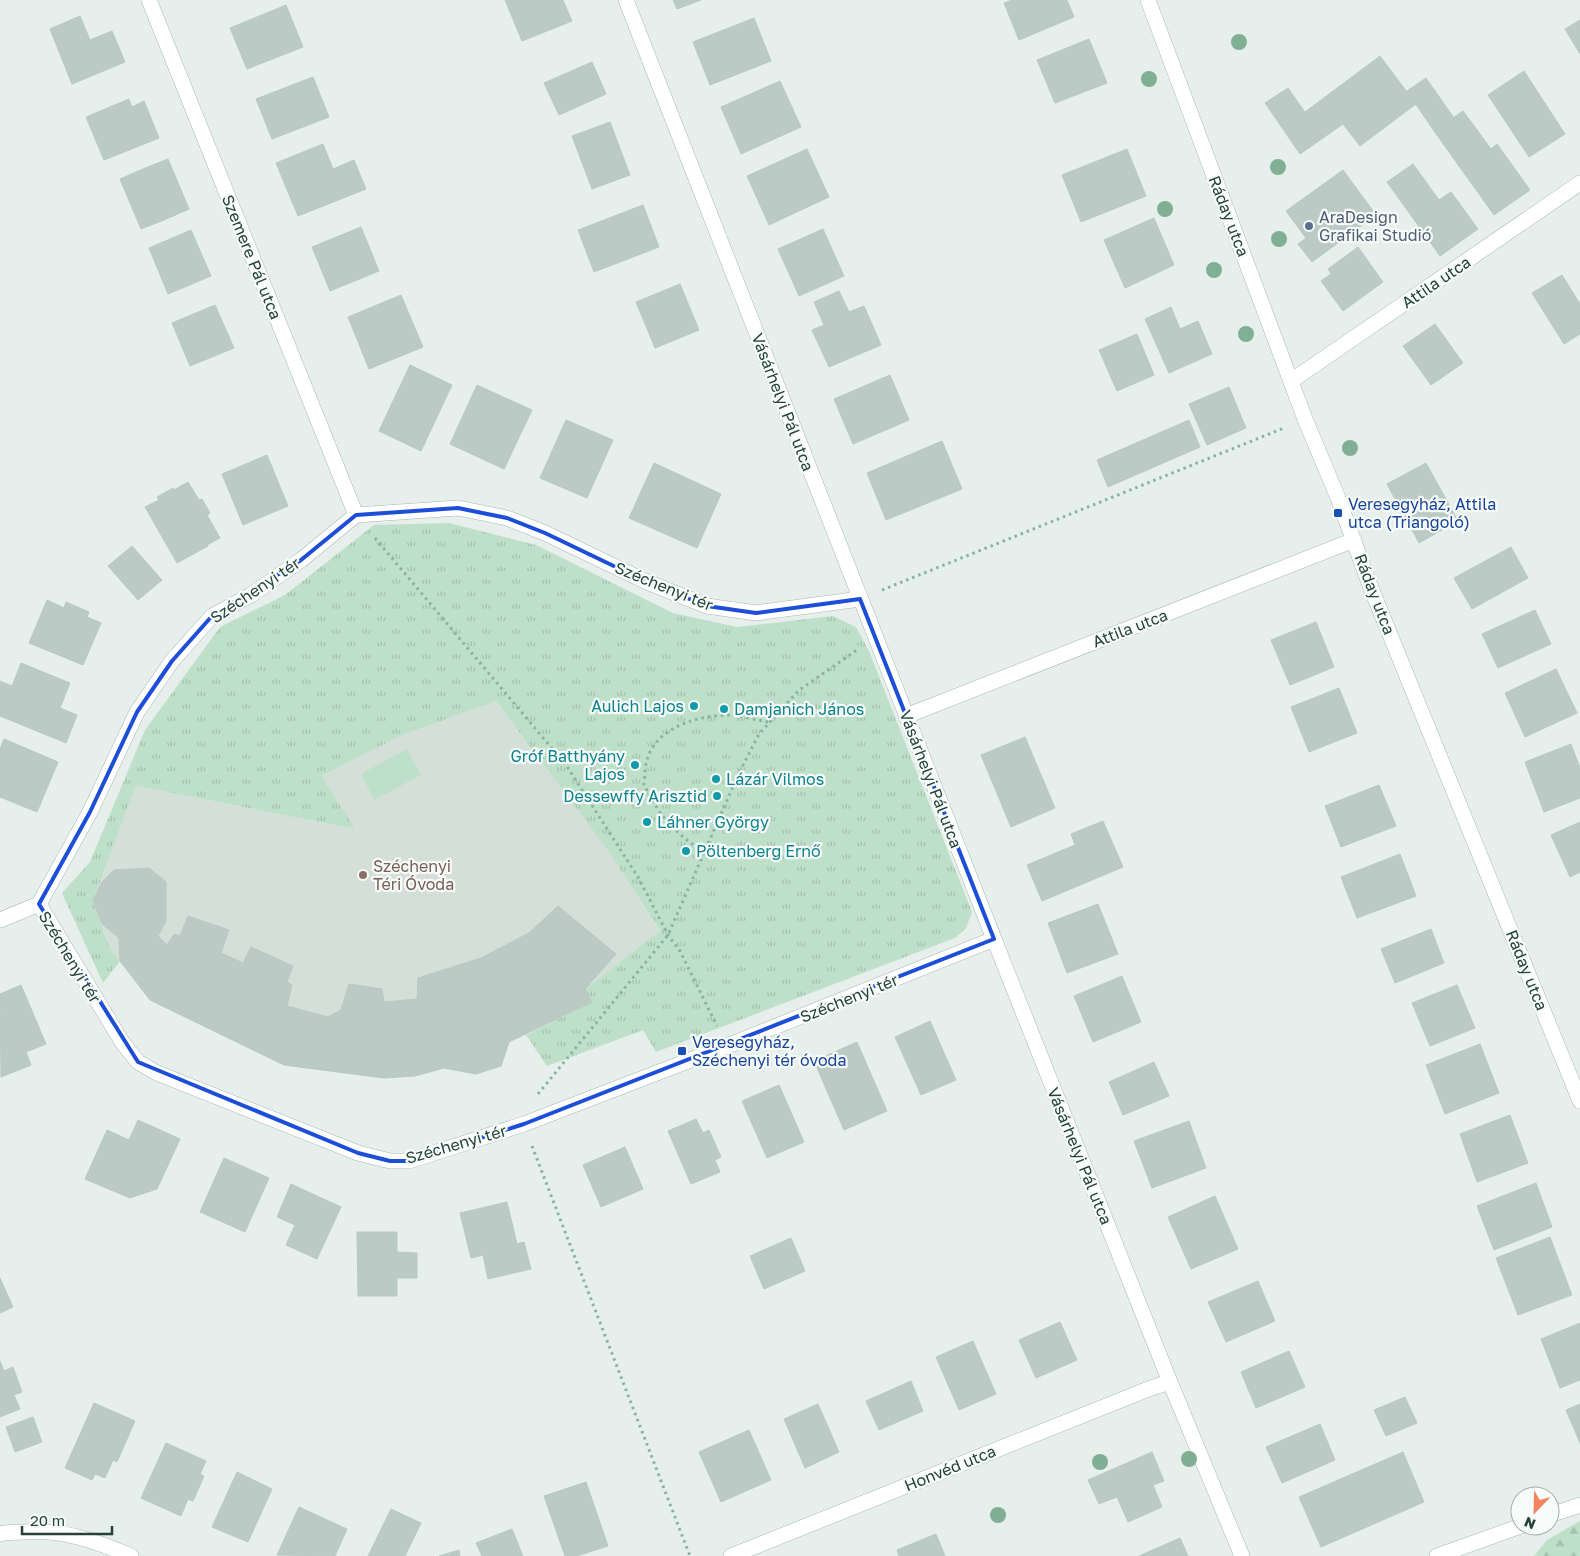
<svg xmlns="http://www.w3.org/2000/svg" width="1580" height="1556" viewBox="0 0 1580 1556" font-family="'Golos Text',sans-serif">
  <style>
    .built { fill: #d4dfda }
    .grass { fill: url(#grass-tufts) }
    .forest { fill: url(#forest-firs) }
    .garden { fill: #bfe0c8 }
    .building { fill: #bbcac4; stroke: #b8c9c2 }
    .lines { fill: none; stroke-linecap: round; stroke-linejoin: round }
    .street-casing { stroke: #a8b8b2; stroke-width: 16 }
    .path { stroke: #86b3a5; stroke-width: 3; stroke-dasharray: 2.5 4; stroke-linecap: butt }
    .street { stroke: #fff; stroke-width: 15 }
    .tree { fill: #80af93 }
    .marked { fill: none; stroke: #1d4ed8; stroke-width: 4; stroke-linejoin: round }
    .service-dot { fill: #5c6f8a; stroke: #f7fbf9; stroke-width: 2 }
    .transit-dot { fill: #1a4fb4; stroke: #f7fbf9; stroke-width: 2 }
    .culture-dot { fill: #0f9aa8; stroke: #f7fbf9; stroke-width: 2 }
    .education-dot { fill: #8d6e63; stroke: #f7fbf9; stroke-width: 2 }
    .labels { text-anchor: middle; stroke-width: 4.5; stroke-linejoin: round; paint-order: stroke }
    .street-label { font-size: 16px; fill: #24423a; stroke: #f7fbf9 }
    .service-label { font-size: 16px; fill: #4e5e75; stroke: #f7fbf9; text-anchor: start }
    .transit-label { font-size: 16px; fill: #164399; stroke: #f7fbf9; text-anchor: start }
    .culture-label { font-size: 16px; fill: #0d838f; stroke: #f7fbf9; text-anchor: start }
    .education-label { font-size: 16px; fill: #785e54; stroke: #f7fbf9; text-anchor: start }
  </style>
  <defs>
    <pattern id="grass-tufts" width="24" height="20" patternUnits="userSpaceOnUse" patternTransform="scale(1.25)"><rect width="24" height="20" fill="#bfe0c8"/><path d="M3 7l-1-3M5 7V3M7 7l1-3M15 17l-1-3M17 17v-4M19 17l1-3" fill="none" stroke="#a4c1ad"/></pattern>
    <pattern id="forest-firs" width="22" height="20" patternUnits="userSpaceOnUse" patternTransform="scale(1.25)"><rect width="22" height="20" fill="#bfe0c8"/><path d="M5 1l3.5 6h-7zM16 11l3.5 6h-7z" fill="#a4c1ad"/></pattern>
  </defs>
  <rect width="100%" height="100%" fill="#e6efeb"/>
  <path class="built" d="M496,701L608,851L660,932L585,989L592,1002L509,1042L501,1066L476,1074L444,1068L415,1076L384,1078L284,1065L150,1000L109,947L93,900L136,786L354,829L322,776L400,736Z"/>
  <path class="grass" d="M449,523L536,545L673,613L737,627L833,616L856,627L869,651L972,912L966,928L955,938L656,1052L643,1030L547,1066L526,1035L592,1002L585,989L660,931L608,851L496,701L400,736L322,776L355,829L136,786L93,900L109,947L120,961L103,983L62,893L90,862L145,730L220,627L285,595L374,525Z"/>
  <path class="forest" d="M1580,1521V1556H1534L1547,1540Z"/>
  <path class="garden" d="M407,749L421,775L374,800L361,774Z"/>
  <path class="building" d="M505,0H563L572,21L522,41Z
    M673,0H701L677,9Z
    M1012,0H1067L1074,17L1019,40L1004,3Z
    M286,5L303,47L247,69L230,28Z
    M80,16L90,40L112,31L125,62L72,84L50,29Z
    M754,18L771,61L710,85L693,42Z
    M1580,20V54L1565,29Z
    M1089,39L1107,83L1055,103L1037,60Z
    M1380,56L1416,104L1360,146L1343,124L1323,138L1305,112Z
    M592,62L606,94L559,115L544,83Z
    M1524,71L1565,134L1529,157L1488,95Z
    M313,77L329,117L272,139L256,99Z
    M1426,78L1454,118L1434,131L1407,91Z
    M780,81L801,127L741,154L721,107Z
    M1288,88L1323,138L1300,154L1265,103Z
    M129,99L132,107L144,101L159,138L104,160L86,117Z
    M1463,111L1491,149L1497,144L1530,190L1494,215L1434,131Z
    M610,122L630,175L592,189L572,136Z
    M323,144L333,169L354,160L366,189L298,216L276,163Z
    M807,149L829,197L769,225L747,176Z
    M1127,149L1146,196L1081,222L1062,175Z
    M168,159L189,209L164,220L143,169Z
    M1413,164L1439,200L1451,192L1478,229L1440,256L1387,182Z
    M143,169L164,220L141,229L120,179Z
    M1343,170L1376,215L1312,262L1298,244L1306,238L1286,211Z
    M643,205L659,247L594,272L578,230Z
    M1154,218L1174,265L1125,288L1104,240Z
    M361,227L379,271L330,291L312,247Z
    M823,229L844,276L799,296L778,249Z
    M191,230L211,276L168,294L149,248Z
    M1358,247L1383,282L1343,311L1321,281L1331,274L1328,269Z
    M1562,275L1580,304V334L1564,344L1532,293Z
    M680,284L699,330L655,348L636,302Z
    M839,291L849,312L864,306L881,345L829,367L812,330L824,325L814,302Z
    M401,295L423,347L369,369L348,317Z
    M215,305L234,348L190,366L172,323Z
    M1171,307L1180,329L1198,321L1212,354L1169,373L1145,319Z
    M1435,324L1463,363L1431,385L1403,346Z
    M1137,334L1154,375L1117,391L1099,350Z
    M410,365L452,385L421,451L379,431Z
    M890,375L909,420L853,444L834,399Z
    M477,385L532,410L504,469L450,444Z
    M1229,387L1246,428L1207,445L1189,404Z
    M566,420L613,440L587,498L540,478Z
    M1189,420L1200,447L1108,487L1097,460Z
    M942,441L962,489L886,520L867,473Z
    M267,455L288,506L243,525L222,474Z
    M654,463L721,494L697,548L629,518Z
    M1426,463L1458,521L1419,543L1387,484Z
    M188,482L199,500L202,499L210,513L207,515L220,538L207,545L208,546L177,563L145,507L159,500L157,497L173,488L174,490Z
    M132,546L162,580L138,600L108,566Z
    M1511,547L1528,578L1472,609L1454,578Z
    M47,600L64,608L66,602L89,612L87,617L101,623L83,665L29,643Z
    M1535,610L1551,644L1498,668L1482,634Z
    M1316,622L1334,667L1290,685L1271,640Z
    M21,663L70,683L60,708L77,715L66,743L0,716V681L12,686Z
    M1556,669L1577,713L1525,737L1505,693Z
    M1339,688L1357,733L1309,752L1291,707Z
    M1025,737L1055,808L1011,827L981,755Z
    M4,739L58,762L37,812L0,797V749Z
    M1571,744L1580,768V798L1544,812L1525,762Z
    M1379,785L1396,826L1341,847L1325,806Z
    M1103,821L1123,867L1042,901L1027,865L1075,845L1071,834Z
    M1580,822V872L1570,877L1551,835Z
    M1400,854L1416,896L1357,918L1341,877Z
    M149,868L166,882V921L158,936L167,945L174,934L180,936L188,916L229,930L221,953L243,963L251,947L293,966L287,982L292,985L287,1006L328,1017L341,1010L349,984L382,989L384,1002L417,999L418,978L481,958L529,933L558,906L616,954L585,989L592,1002L509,1042L501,1066L476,1074L444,1068L415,1076L384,1078L284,1065L150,1000L120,961L119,938L102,924L93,900L102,882L114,870Z
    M1098,904L1118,954L1067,973L1048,923Z
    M1431,929L1444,963L1395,983L1381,949Z
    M1122,976L1141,1022L1093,1042L1074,996Z
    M21,985L46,1044L26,1052L31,1065L1,1077L0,994Z
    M1457,985L1475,1028L1430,1046L1412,1003Z
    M930,1021L956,1080L921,1095L895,1037Z
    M857,1042L887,1111L844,1130L814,1061Z
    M1480,1044L1499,1093L1445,1114L1426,1065Z
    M1154,1062L1169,1096L1123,1115L1109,1082Z
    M779,1085L804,1142L767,1158L742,1101Z
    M1510,1115L1528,1163L1477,1182L1460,1134Z
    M696,1119L703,1133L709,1130L721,1157L715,1160L720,1172L691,1184L668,1131Z
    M138,1120L180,1139L157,1189L130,1198L85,1179L107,1130L129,1140Z
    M1189,1121L1206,1168L1152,1188L1134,1141Z
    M625,1147L643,1189L601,1207L583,1165Z
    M224,1158L269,1178L245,1232L200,1212Z
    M1536,1183L1552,1227L1494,1250L1477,1206Z
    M291,1184L341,1207L317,1259L286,1245L295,1225L277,1217Z
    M1215,1196L1238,1249L1191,1269L1168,1217Z
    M507,1202L517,1244L524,1242L531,1269L488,1279L483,1255L471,1258L460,1213Z
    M357,1232H397V1252L417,1253V1278H397V1296H358Z
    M1550,1237L1572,1295L1518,1315L1496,1258Z
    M791,1238L805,1271L764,1289L750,1256Z
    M0,1278L13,1307L0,1313Z
    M1258,1281L1275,1321L1226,1342L1208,1302Z
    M1060,1322L1077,1360L1036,1378L1019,1340Z
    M1580,1323V1380L1560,1388L1541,1339Z
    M973,1341L996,1394L959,1410L936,1357Z
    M1289,1351L1305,1387L1256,1408L1241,1372Z
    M0,1361L4,1371L13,1367L22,1392L14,1395L20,1409L0,1417Z
    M911,1381L923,1411L879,1430L866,1401Z
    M1405,1397L1417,1423L1386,1436L1374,1410Z
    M94,1403L135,1421L117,1462L113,1460L105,1478L95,1474L92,1480L65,1468Z
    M818,1404L839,1452L805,1468L784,1419Z
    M1580,1404V1443L1566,1410Z
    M33,1417L42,1442L15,1452L6,1427Z
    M1320,1424L1335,1460L1282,1483L1266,1447Z
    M749,1430L771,1480L721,1502L699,1452Z
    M166,1443L206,1461L200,1474L204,1476L193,1501L188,1499L181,1516L141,1498Z
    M1152,1452L1164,1481L1153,1485L1162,1507L1128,1522L1117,1497L1099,1504L1088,1480Z
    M1403,1452L1424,1502L1321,1547L1299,1497Z
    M237,1472L272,1489L248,1542L212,1527Z
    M586,1482L608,1546L577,1556H565L544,1496Z
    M299,1507L347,1529L335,1556L277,1555Z
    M391,1509L421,1523L405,1556H368Z
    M512,1529L523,1556H482L476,1543Z
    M936,1534L945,1556H899L897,1550Z
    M1180,1538L1188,1556H1139Z
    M459,1550L460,1556H439Z"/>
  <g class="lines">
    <g class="street-casing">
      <path id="street" d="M149,0L356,515
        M626,0L994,939L1170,1382L1242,1556
        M1148,0L1305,419L1338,498L1371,588L1580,1101
        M1291,381L1580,183
        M906,716L1354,540
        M39,904L122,1042L138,1062L157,1073L358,1153L390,1161H409L524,1124L727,1046L994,939
        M39,904L90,812L137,712L172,661L212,616L251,595L301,560L356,515L458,508L507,518L545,533L647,582L707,606L756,613L860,599
        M0,920L39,904
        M1550,1515L1580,1505
        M0,1534C7,1532 15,1532 23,1532C62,1529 96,1541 131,1556
        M731,1556L1151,1388L1170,1382
        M1437,1556L1521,1526"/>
    </g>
    <path class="path" d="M375,538L566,765L638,877L668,935L680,951L717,1026
      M882,590L1284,428
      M704,852C682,838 664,822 651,798C649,794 646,789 644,784C644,781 645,776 645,773C646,730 694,715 731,715C743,716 756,720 768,722
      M538,1094L668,935L739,773L759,734L798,691L857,650
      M532,1146L690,1556"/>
    <use href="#street" class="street"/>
  </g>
  <g class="tree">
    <circle cx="1239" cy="42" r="8"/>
    <circle cx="1149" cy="79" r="8"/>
    <circle cx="1278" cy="167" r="8"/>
    <circle cx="1165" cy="209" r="8"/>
    <circle cx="1279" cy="239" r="8"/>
    <circle cx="1214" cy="270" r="8"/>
    <circle cx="1246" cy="334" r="8"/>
    <circle cx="1350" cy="448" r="8"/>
    <circle cx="1189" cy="1459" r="8"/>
    <circle cx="1100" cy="1462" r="8"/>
    <circle cx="998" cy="1515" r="8"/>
  </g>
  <path class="marked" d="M458,508L507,518L545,533L647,582L707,606L756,613L860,599L994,939L524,1124L409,1161H390L358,1153L138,1062L39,904L90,812L137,712L172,661L212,616L301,560L356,515Z"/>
  <circle class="service-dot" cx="1309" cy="226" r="5"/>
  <g class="transit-dot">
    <rect x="1333" y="508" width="10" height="10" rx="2.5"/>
    <rect x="677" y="1046" width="10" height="10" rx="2.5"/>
  </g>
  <g class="culture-dot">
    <circle cx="694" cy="706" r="5"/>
    <circle cx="724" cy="709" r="5"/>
    <circle cx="635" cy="765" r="5"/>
    <circle cx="716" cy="779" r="5"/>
    <circle cx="717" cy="796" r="5"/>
    <circle cx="647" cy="822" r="5"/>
    <circle cx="686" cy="851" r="5"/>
  </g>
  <circle class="education-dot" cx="363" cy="875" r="5"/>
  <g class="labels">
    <g class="street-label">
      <text transform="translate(1229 216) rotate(69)" y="6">Ráday utca</text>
      <text transform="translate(252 257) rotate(68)" y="6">Szemere Pál utca</text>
      <text transform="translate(1436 282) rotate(-34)" y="6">Attila utca</text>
      <text transform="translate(783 402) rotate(69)" y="6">Vásárhelyi Pál utca</text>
      <text transform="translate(664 586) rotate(22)" y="6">Széchenyi tér</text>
      <text transform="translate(255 590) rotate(-34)" y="6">Széchenyi tér</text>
      <text transform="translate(1375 594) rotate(69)" y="6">Ráday utca</text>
      <text transform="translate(1130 628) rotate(-21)" y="6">Attila utca</text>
      <text transform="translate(931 779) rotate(69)" y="6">Vásárhelyi Pál utca</text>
      <text transform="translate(70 957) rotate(59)" y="6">Széchenyi tér</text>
      <text transform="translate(1527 970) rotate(68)" y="6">Ráday utca</text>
      <text transform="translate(849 998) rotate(-22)" y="6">Széchenyi tér</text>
      <text transform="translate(456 1144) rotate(-16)" y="6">Széchenyi tér</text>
      <text transform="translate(1080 1156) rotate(68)" y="6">Vásárhelyi Pál utca</text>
      <text transform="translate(950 1468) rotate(-22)" y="6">Honvéd utca</text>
    </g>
    <g class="service-label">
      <text x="1319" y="223">AraDesign<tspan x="1319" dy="18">Grafikai Studió</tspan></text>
    </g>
    <g class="transit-label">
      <text x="1348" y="510">Veresegyház, Attila<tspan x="1348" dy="18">utca (Triangoló)</tspan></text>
      <text x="692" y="1048">Veresegyház,<tspan x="692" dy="18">Széchenyi tér óvoda</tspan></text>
    </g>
    <g class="culture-label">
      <text x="684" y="712" text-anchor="end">Aulich Lajos</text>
      <text x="734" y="715">Damjanich János</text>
      <text x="625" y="762" text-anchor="end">Gróf Batthyány<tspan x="625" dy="18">Lajos</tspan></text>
      <text x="726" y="785">Lázár Vilmos</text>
      <text x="707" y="802" text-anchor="end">Dessewffy Arisztid</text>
      <text x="657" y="828">Láhner György</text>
      <text x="696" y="857">Pöltenberg Ernő</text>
    </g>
    <g class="education-label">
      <text x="373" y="872">Széchenyi<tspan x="373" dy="18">Téri Óvoda</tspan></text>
    </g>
  </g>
  <g transform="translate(1535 1511) rotate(203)"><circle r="24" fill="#f7fbf9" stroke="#a3b1ad"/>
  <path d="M0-4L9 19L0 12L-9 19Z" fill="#f4845f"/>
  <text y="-8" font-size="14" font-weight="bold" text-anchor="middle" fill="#24423a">N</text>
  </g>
  <path d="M22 1526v8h90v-8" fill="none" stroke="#24423a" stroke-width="2.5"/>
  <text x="30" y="1526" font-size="15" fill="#24423a" stroke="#f7fbf9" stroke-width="4" paint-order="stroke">20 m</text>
</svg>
